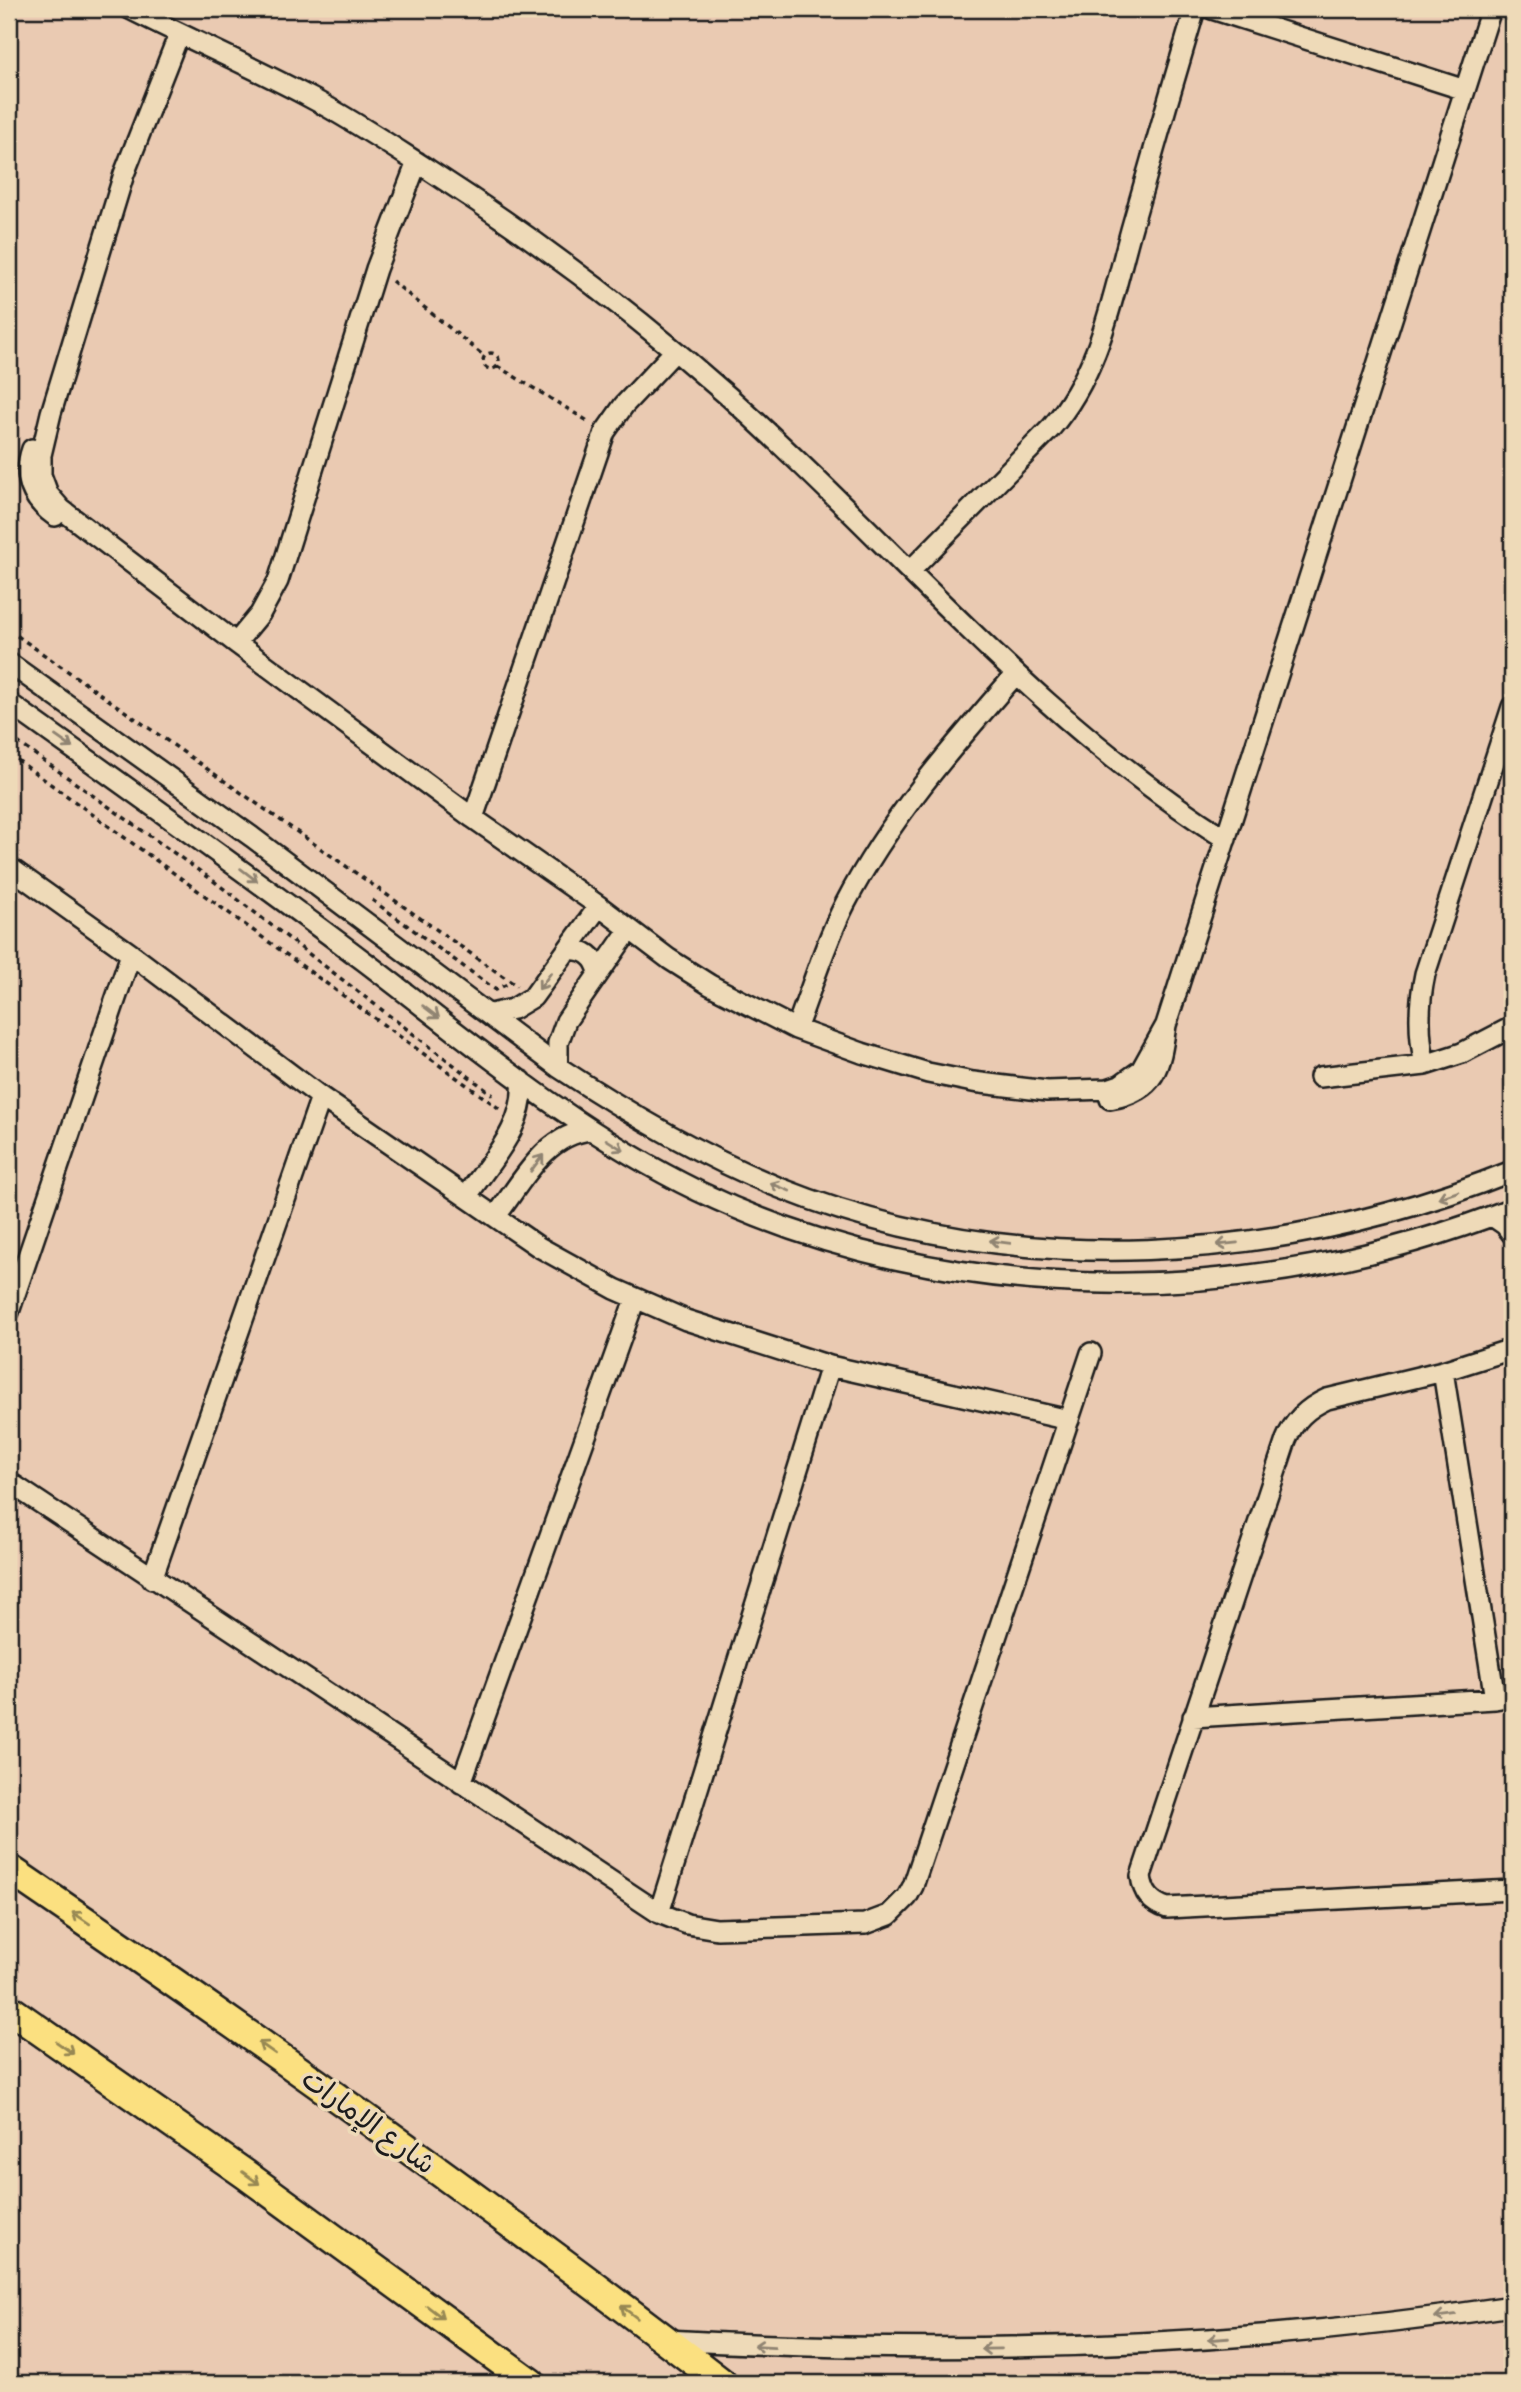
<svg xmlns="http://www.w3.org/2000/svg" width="1521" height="2392" viewBox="0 0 1521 2392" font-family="Caveat,'Playpen Sans Arabic',sans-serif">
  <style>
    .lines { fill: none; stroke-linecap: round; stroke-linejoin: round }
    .minor-casing { stroke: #1c1c1c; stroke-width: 24 }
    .highway-casing { stroke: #1c1c1c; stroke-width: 33 }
    .path { stroke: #1c1c1c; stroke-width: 3.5; stroke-dasharray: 5 5; stroke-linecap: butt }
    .minor { stroke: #eedab8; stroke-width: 19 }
    .highway { stroke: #fbe080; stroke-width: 28 }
    .oneway { stroke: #908472 }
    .oneway2 { stroke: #978853 }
    .labels { text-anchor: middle; stroke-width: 7; stroke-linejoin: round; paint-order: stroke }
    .street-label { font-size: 28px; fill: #1c1c1c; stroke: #eedab8 }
  </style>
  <rect width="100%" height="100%" fill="#eacab2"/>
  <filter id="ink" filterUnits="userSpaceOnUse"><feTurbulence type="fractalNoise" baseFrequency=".0143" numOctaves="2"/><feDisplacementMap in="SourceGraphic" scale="14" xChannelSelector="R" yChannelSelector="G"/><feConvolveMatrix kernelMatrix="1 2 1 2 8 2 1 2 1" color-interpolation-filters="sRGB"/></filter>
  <g filter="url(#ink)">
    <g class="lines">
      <g class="minor-casing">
        <path id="minor" d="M130,9C189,39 251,66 311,98C351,119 390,145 429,170C535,238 634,313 728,396C895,545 1035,719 1226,839
          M1212,9L1465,90
          M179,34L124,174L51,413L41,455V475L48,494L61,509L236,643L473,818L599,906L669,959L710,985L796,1029L862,1053L928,1073L973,1082L1047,1091L1108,1089L1120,1085L1141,1070L1166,1025
          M32,449C22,477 31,499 55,516
          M910,571L1051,428C1102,369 1112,296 1133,223C1153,152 1174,80 1195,9
          M236,643L260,614L278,581L376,269L417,162
          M9,663L252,837L558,1067C629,1114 701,1156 780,1188C1015,1282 1281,1264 1512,1171
          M9,703C128,788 247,873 364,961C472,1043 576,1132 698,1191C949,1312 1257,1310 1512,1208
          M473,818L605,432L624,405L675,351
          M9,867L131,954L321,1097L539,1247L615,1289L686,1320L830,1366L1069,1420
          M568,950C584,948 596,957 599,973
          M491,1014L513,1009L533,997L599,906
          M796,1029C812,987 825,943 845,904C889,819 953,746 1015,675
          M1425,1065C1418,1034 1418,1006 1425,974L1512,707
          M558,1067V1043L566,1021L629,930
          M1320,1077L1425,1065L1462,1053L1512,1027
          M1110,1099C1157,1091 1160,1066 1166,1025L1491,9
          M467,1196C490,1161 526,1126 522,1081
          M496,1216C522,1182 545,1134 591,1130
          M1492,1216L1505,1225L1512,1234
          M9,1312L131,954
          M1512,1349L1443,1371L1327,1399C1307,1408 1294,1420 1286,1440L1141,1876C1143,1893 1151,1903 1167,1908L1512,1890
          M1443,1371L1495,1699
          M9,1482L659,1913L687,1924L717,1929L865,1924L889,1915L907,1897L913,1886L1091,1353
          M152,1579L321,1097
          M1193,1717L1495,1699L1512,1696
          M461,1783L635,1299
          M659,1913L830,1366
          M666,2340C950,2356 1231,2349 1512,2306"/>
      </g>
      <g class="highway-casing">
        <path id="highway" d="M9,1869C251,2034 490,2204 722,2383
          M9,2009L245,2174L531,2383"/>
      </g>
      <path class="path" d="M392,281L484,356
        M483 361a8 8 0 1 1 16 0a8 8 0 1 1-16 0Z
        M497,366L591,423
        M9,630L517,986
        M9,736L215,882L493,1095
        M9,754L500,1109
        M372,900L496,990L511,982"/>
      <use href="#minor" class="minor"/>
      <use href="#highway" class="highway"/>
    </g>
    <defs><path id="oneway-shaft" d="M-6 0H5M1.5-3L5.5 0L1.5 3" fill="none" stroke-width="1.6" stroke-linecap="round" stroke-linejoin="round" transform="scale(1.75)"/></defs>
    <g class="oneway">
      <use href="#oneway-shaft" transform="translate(64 742) rotate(35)"/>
      <use href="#oneway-shaft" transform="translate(249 875) rotate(37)"/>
      <use href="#oneway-shaft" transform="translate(545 981) rotate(126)"/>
      <use href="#oneway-shaft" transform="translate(431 1012) rotate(37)"/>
      <use href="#oneway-shaft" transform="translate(615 1145) rotate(32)"/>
      <use href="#oneway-shaft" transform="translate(537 1163) rotate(-53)"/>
      <use href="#oneway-shaft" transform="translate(780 1187) rotate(-158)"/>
      <use href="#oneway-shaft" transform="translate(1448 1195) rotate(161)"/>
      <use href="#oneway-shaft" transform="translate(1000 1242) rotate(-173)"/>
      <use href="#oneway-shaft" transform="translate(1227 1244) rotate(174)"/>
      <use href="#oneway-shaft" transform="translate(1445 2316) rotate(173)"/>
      <use href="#oneway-shaft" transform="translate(1218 2339) rotate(176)"/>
      <use href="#oneway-shaft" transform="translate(764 2346) rotate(-177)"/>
      <use href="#oneway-shaft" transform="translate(991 2349) rotate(179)"/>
    </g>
    <g class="oneway2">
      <use href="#oneway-shaft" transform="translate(81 1918) rotate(-146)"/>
      <use href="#oneway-shaft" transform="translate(65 2048) rotate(35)"/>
      <use href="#oneway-shaft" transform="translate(267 2048) rotate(-145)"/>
      <use href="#oneway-shaft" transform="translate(251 2178) rotate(36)"/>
      <use href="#oneway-shaft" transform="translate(435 2312) rotate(37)"/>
      <use href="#oneway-shaft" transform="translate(629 2312) rotate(-143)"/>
    </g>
  </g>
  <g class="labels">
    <g class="street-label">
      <text transform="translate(369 2121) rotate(36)" y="10">شارع الإمارات</text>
    </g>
  </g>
  <rect width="1521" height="2392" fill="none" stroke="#eedab8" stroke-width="35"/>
  <rect x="18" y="18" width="1486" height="2357" fill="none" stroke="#1c1c1c" stroke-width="2.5" filter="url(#ink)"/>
</svg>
